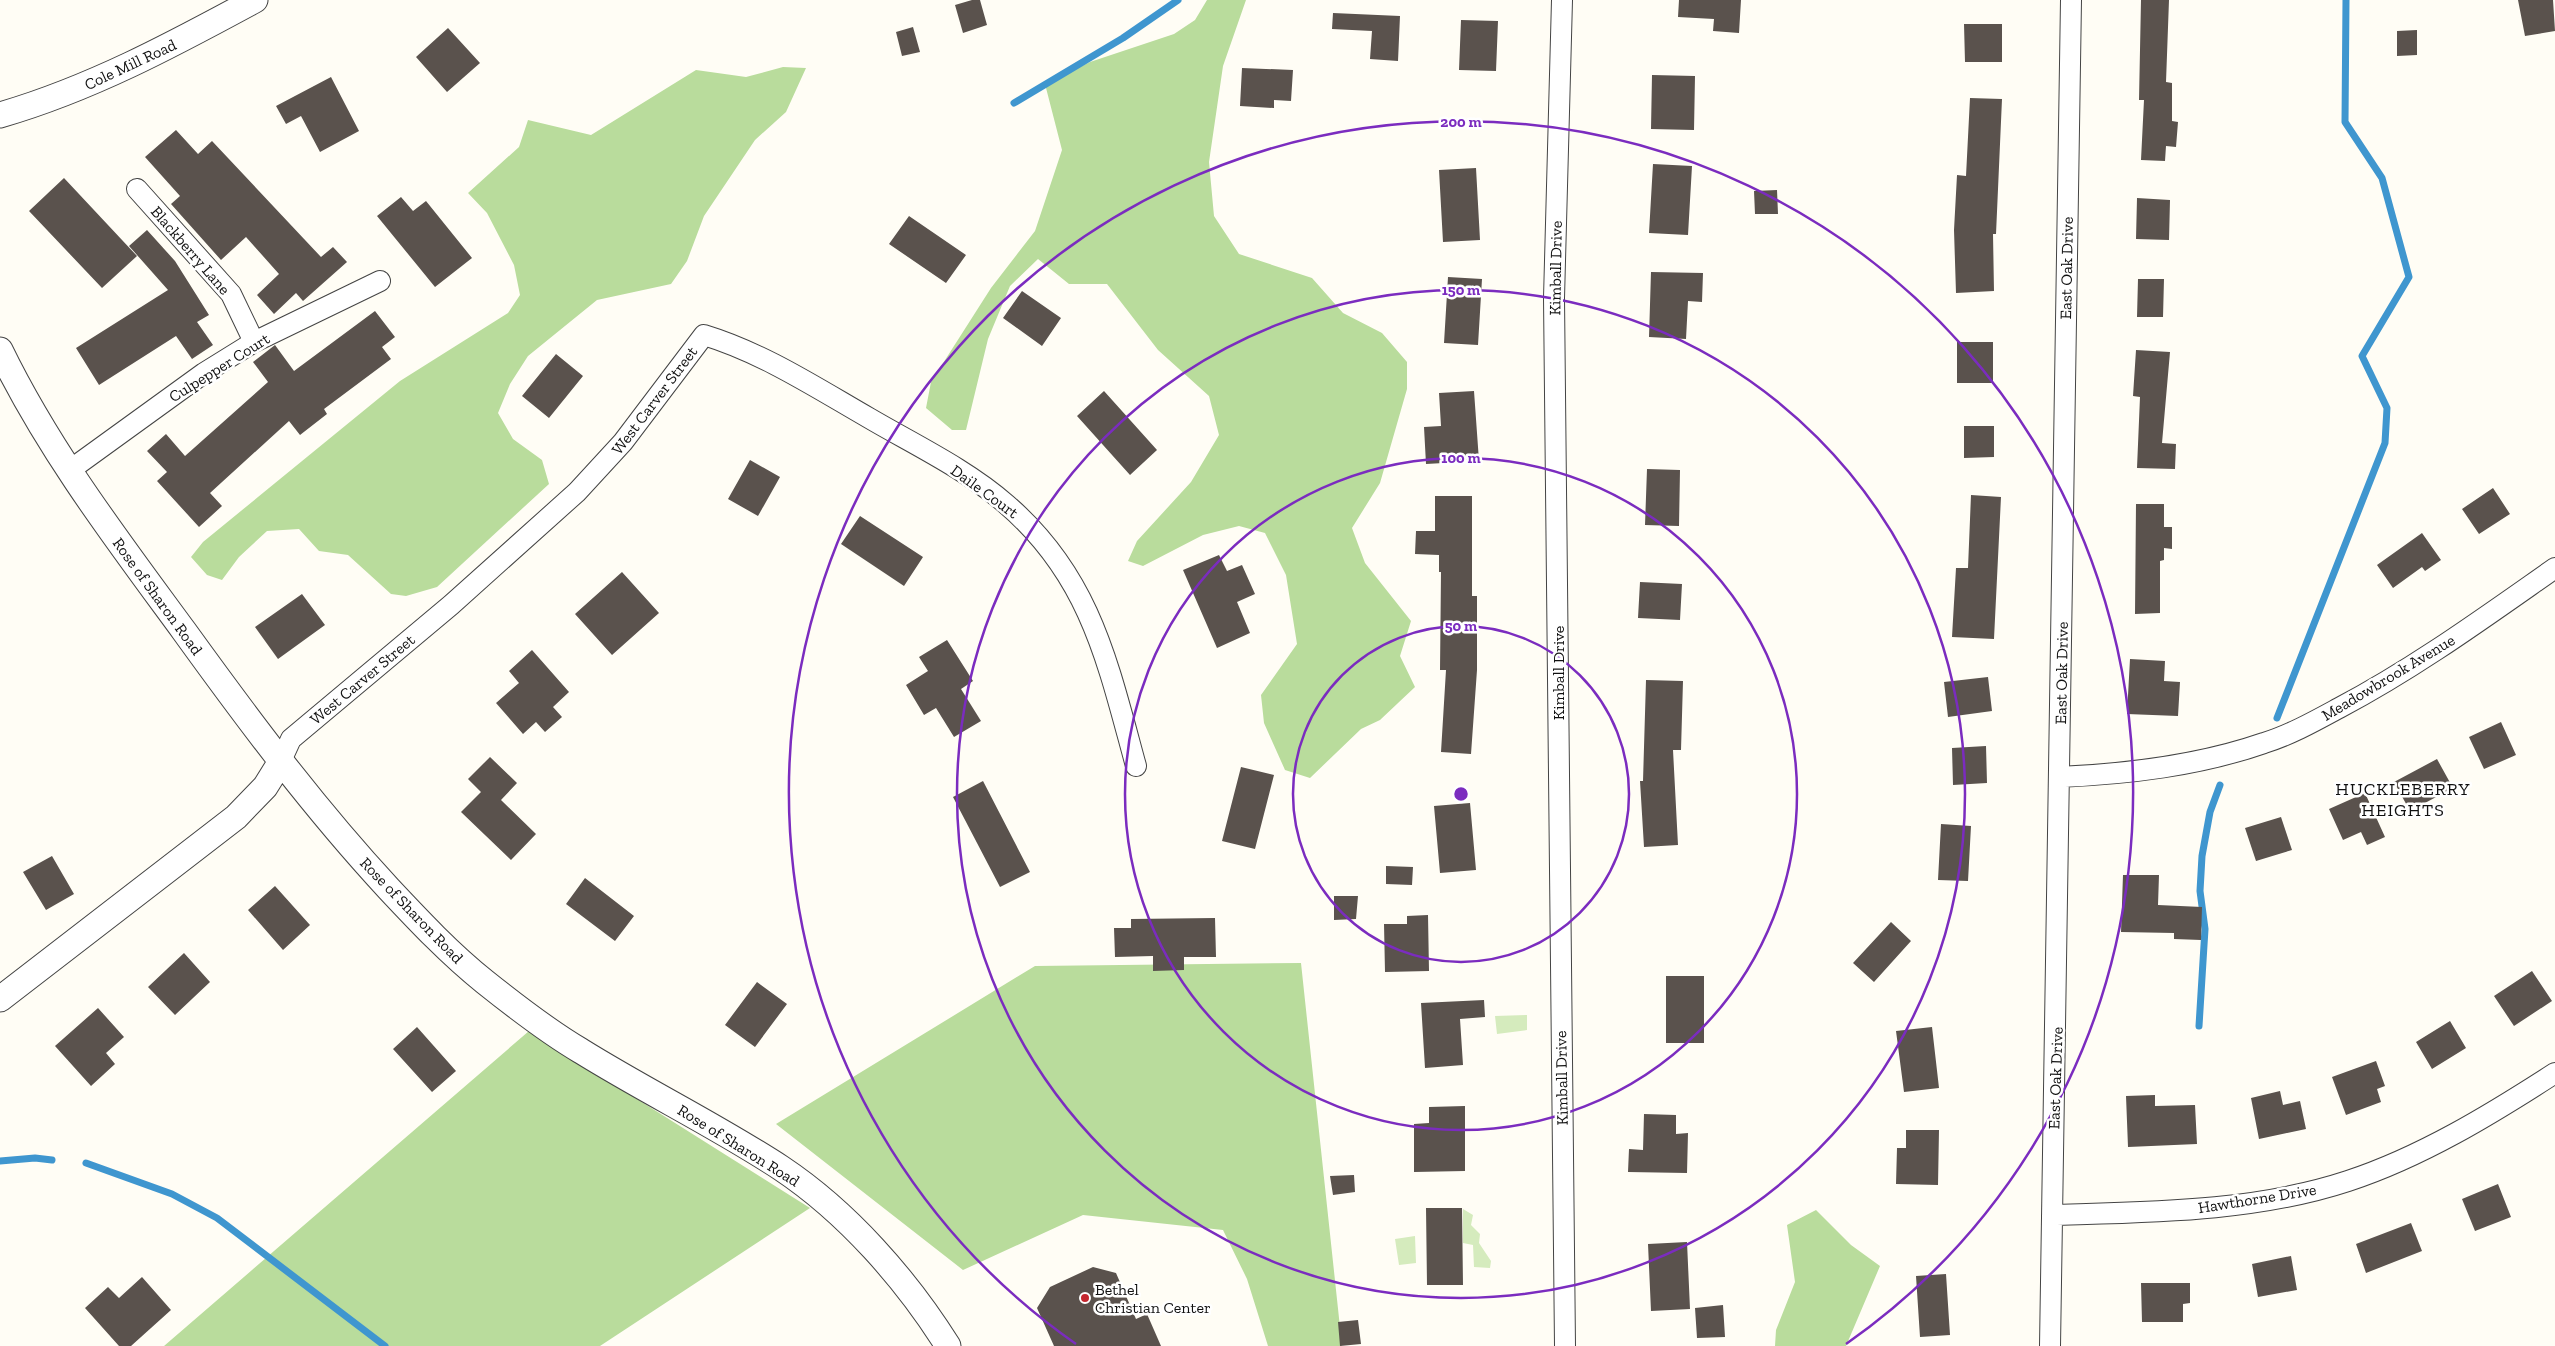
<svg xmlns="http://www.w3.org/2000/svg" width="2555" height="1346" viewBox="0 0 2555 1346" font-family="'Zilla Slab',serif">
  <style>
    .green { fill: #d5ebbd }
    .forest { fill: #b9dc9c }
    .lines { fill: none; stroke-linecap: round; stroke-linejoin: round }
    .stream { stroke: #3f96cf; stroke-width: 7 }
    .building { fill: #5a524d }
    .minor-casing { stroke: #444; stroke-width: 22 }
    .tertiary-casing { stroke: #444; stroke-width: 27 }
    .minor { stroke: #fff; stroke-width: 20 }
    .tertiary { stroke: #fff; stroke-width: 25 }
    .ring { fill: none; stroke: #7b2cbf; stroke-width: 2.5 }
    .poi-dot { fill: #c4262e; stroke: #fff; stroke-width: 2 }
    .labels { text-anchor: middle; stroke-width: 5; stroke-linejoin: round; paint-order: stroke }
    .street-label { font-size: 16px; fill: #111; stroke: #fff }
    .poi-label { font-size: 16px; fill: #111; stroke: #fff; text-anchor: start }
    .neighbourhood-label { font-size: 18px; letter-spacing: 1px; fill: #111; stroke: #fff }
    .centre { fill: #7b2cbf; stroke: #fff; stroke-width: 2.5 }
    .ring-label { font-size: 15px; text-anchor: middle; font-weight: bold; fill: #7b2cbf; stroke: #fff; stroke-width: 5; stroke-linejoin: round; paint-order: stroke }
  </style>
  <rect width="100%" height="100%" fill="#fffdf5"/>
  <path class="green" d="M1527,1015V1030L1497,1034L1495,1016Z
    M1463,1209L1473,1215L1471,1225L1480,1234L1479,1243L1491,1261L1490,1268L1474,1267L1473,1245L1463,1243Z
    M1415,1236L1416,1263L1399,1265L1395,1239Z"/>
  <path class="forest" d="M1207,0H1246L1223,66L1209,162L1214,216L1239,254L1312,278L1343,313L1382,333L1407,362V389L1380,483L1352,528L1365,563L1411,621L1400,656L1415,687L1380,720L1361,729L1310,778L1285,770L1264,723L1261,695L1297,644L1286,575L1265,533L1239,526L1203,535L1143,566L1128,561L1137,541L1191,482L1219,435L1209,396L1158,350L1107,284H1069L1038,259L1010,286L988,339L966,430H952L926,408L931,382L991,288L1035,231L1062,150L1045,84L1090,62L1174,34L1195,20Z
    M783,67L806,68L786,112L755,140L704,216L687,261L671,284L597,300L528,356L510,384L498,413L513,439L542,460L549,484L437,587L406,596L391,594L348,555L319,551L299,529L267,531L239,557L222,580L207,575L191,557L203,542L400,381L508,313L520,295L514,265L487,213L468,193L519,147L528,120L591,135L696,70L746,77Z
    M1301,963L1342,1346H1268L1247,1279L1223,1230L1083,1215L963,1270L776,1124L1035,966Z
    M529,1031L810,1208L600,1346H164Z
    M1816,1210L1851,1245L1880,1266L1846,1346H1775L1776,1330L1795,1282L1787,1225Z"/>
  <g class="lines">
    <path class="stream" d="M1014,103L1123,38L1178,0
      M2277,718L2385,443L2387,408L2362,356L2409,277L2382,178L2345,122L2346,0
      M2199,1026L2205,929L2200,891L2202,856L2210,812L2220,785
      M0,1161L35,1158L52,1160
      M86,1163L172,1194L217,1218L385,1346"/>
  </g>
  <path class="building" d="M972,0H980L987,25L963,33L955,5Z
    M1679,0H1741L1739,33L1713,31L1714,19L1678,17Z
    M2141,0H2169L2166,82L2172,83V121L2178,122L2176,147L2166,146L2165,161L2141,160L2144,100H2139Z
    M2518,0H2553L2555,31L2525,36Z
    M1333,13L1400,16L1398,61L1370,59L1372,31L1332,29Z
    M1461,20L1498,21L1496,71L1459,70Z
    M1964,24H2002V62H1965Z
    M913,27L920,52L902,56L896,32Z
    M448,28L480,63L447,92L416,57Z
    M2417,30V55L2397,56V31Z
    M1242,68L1293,70L1291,101L1274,100V108L1240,106Z
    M1652,75L1695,76L1694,130L1651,129Z
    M331,77L359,131L320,152L301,116L286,124L276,106Z
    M1970,98L2002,99L1996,234H1993L1994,291L1956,293L1954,230L1957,175L1966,176Z
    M176,130L198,154L212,141L321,257L333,247L347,262L303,301L296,293L274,314L257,295L279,274L246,237L221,260L171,204L180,196L145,157Z
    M1653,164L1692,166L1688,235L1649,233Z
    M1476,168L1480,240L1443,242L1439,170Z
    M64,178L137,256L102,288L29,211Z
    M1777,190L1778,214H1755L1754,191Z
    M401,197L413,211L426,201L472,258L435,287L377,216Z
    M2137,198L2170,200L2169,240L2136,239Z
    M909,216L966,255L946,283L889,244Z
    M147,230L175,261L209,315L197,322L213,345L192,359L176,336L99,385L76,348L168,290L129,246Z
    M1651,272L1703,273L1702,302L1688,301L1686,339L1649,337Z
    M1448,277L1482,279L1478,345L1444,343Z
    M2138,279H2164L2163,317H2137Z
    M1022,291L1061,318L1042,346L1003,318Z
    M375,311L395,337L382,347L391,359L324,409L327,414L300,435L289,421L210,493L222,506L199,527L157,481L167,472L147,451L166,434L185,456L268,382L253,362L275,345L294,371Z
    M1957,342H1993V383H1957Z
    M2136,350L2170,352L2162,443L2176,444L2175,469L2137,468L2140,397L2133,396Z
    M556,354L583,376L549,418L522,396Z
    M1104,391L1157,450L1130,475L1077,416Z
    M1474,391L1479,461L1426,464L1424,427L1441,426L1439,393Z
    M1964,426H1994V457L1964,458Z
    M750,460L780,477L758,516L728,499Z
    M1647,469L1680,470L1679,526L1645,525Z
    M2493,488L2510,514L2479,534L2462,509Z
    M1971,495L2001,497L1994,639L1952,637L1956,568H1968Z
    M1435,496H1472V596H1477V670L1471,754L1441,752L1446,670H1440L1441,572H1439V555L1415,554L1416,531H1435Z
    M2136,504H2164V527H2172V549L2164,548V560L2160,561V613L2135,614Z
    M860,516L923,557L904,586L841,544Z
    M2422,533L2441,560L2425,571L2422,567L2393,588L2377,565Z
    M1219,555L1227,571L1242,565L1255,594L1237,602L1250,633L1217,648L1183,570Z
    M622,572L659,613L612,655L575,614Z
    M1640,582L1682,584L1680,620L1638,618Z
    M302,594L325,625L278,659L255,627Z
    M947,640L973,681L961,689L981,721L954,737L936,708L924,715L906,685L928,671L919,657Z
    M532,650L569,692L553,707L562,717L545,732L536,722L523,734L496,703L519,683L509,671Z
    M2130,659L2165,661L2164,681L2180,682L2178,716L2127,714Z
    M1988,677L1992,711L1948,717L1944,682Z
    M1646,680L1683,681L1681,750H1673L1678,845L1644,847L1640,781H1643Z
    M2501,722L2516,755L2484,769L2469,737Z
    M1986,746L1987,783L1953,785L1952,748Z
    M490,757L517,783L501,800L536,834L511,860L461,812L481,792L468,779Z
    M2437,759L2453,788L2410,811L2394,782Z
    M1241,767L1274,775L1255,849L1222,841Z
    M983,781L1030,872L1000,887L953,797Z
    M2365,793L2385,837L2367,845L2361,832L2343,840L2329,809Z
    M1470,803L1476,870L1440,873L1434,806Z
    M2281,817L2292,850L2256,861L2245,828Z
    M1941,824L1971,826L1968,881L1938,880Z
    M52,856L74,894L46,910L23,872Z
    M1386,866L1413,867L1412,885L1386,884Z
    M2123,875H2159L2158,905L2202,907L2201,940L2174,939V933L2121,932Z
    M585,878L634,916L615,941L566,904Z
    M275,886L310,925L283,950L248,910Z
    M1334,896H1358L1356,919L1334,920Z
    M1428,915L1429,971L1385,972L1384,924H1407V916Z
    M1215,918L1216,957H1184V970L1153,971V956L1115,957L1114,928H1131V919Z
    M1891,922L1911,941L1874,982L1853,963Z
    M184,953L210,982L175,1015L148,987Z
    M2532,971L2552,1001L2514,1026L2494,996Z
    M1666,976H1704V1043H1666Z
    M757,982L787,1004L755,1047L725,1025Z
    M1484,1000L1485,1017L1460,1019L1463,1065L1425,1068L1421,1003Z
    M98,1008L124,1037L106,1053L115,1064L91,1086L55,1046Z
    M2450,1021L2466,1048L2432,1069L2416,1042Z
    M417,1027L456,1071L432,1092L393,1049Z
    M1932,1027L1939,1088L1904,1092L1896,1031Z
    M2376,1061L2385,1086L2377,1089L2381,1102L2346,1115L2332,1077Z
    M2280,1091L2283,1105L2300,1101L2306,1129L2259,1139L2251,1098Z
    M2155,1095V1106L2195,1105L2197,1144L2128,1147L2126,1096Z
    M1465,1106V1171L1414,1172V1124L1429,1123V1107Z
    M1644,1114L1676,1115V1134L1688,1133L1687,1173L1628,1172L1629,1149L1643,1150Z
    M1906,1130H1939L1938,1185L1896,1184L1897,1148H1906Z
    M1354,1175L1355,1192L1333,1195L1330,1176Z
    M2498,1184L2511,1217L2475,1231L2462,1199Z
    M1426,1208H1462L1463,1285H1427Z
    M2411,1223L2422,1251L2366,1273L2356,1244Z
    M1687,1242L1690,1309L1651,1311L1648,1244Z
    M2291,1256L2297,1290L2258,1297L2252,1264Z
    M1093,1267L1116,1273L1136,1319L1147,1314L1161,1346H1054L1037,1308L1050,1287Z
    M1946,1274L1950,1335L1920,1337L1916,1276Z
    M142,1277L171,1310L131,1346H119L85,1308L108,1287L119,1298Z
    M2141,1283H2190V1303L2183,1304V1322H2142Z
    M1723,1305L1725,1337L1697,1338L1695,1308Z
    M1358,1320L1361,1344L1340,1346L1338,1322Z"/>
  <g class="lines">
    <g class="minor-casing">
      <path id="minor" d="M1562,0L1554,298L1565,1346
        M137,189L231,294L254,342
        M70,470L204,373L254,342L380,281
        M280,763L291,739L451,605L577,492L623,442L704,335C763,353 815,387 869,418C915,445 966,469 1006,504C1091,577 1108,664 1136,766
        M2059,777C2128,774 2198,766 2264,743C2290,735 2315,721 2339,708C2415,668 2485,617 2555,568
        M2052,1215C2150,1212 2254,1212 2348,1181C2421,1157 2490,1115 2555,1073
        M2050,1346L2071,0"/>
    </g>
    <g class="tertiary-casing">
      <path id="tertiary" d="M0,115C90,89 172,45 255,0
        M0,350C49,451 118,541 184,631C249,721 314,808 389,889C419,921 450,954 485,982C515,1006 547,1031 581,1051C647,1092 717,1126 781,1168C847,1212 906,1279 948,1346
        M0,999L236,817L265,787L280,763"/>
    </g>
    <use href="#minor" class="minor"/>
    <use href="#tertiary" class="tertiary"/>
  </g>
  <g class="ring">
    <circle cx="1461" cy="794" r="168"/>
    <circle cx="1461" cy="794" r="336"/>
    <circle cx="1461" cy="794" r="504"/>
    <path d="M1076 1344A672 672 0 1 1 1846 1344"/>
  </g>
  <circle class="poi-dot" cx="1085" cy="1298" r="5"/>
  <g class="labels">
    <g class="street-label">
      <text transform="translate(130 64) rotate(-25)" y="6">Cole Mill Road</text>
      <text transform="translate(191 250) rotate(49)" y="6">Blackberry Lane</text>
      <text transform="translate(1555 268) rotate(-89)" y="6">Kimball Drive</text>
      <text transform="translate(2066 268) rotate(-89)" y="6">East Oak Drive</text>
      <text transform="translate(219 367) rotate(-32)" y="6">Culpepper Court</text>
      <text transform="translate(654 400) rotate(-53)" y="6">West Carver Street</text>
      <text transform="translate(985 491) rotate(36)" y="6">Daile Court</text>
      <text transform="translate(158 596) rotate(54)" y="6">Rose of Sharon Road</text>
      <text transform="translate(1558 673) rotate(-90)" y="6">Kimball Drive</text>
      <text transform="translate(2061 673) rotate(-89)" y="6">East Oak Drive</text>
      <text transform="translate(2388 677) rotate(-31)" y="6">Meadowbrook Avenue</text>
      <text transform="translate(362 679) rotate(-40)" y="6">West Carver Street</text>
      <text transform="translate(412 910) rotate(46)" y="6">Rose of Sharon Road</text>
      <text transform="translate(1561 1078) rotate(-91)" y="6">Kimball Drive</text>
      <text transform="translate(2055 1078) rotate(-88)" y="6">East Oak Drive</text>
      <text transform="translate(739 1145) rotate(32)" y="6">Rose of Sharon Road</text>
      <text transform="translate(2257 1198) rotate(-9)" y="6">Hawthorne Drive</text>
    </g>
    <g class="poi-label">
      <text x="1095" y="1295">Bethel<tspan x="1095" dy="18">Christian Center</tspan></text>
    </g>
    <g class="neighbourhood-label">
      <text x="2403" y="795">HUCKLEBERRY<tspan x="2403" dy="21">HEIGHTS</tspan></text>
    </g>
  </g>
  <circle cx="1461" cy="794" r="8" class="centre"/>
  <g class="ring-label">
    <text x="1461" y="127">200 m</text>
    <text x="1461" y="295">150 m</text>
    <text x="1461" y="463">100 m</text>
    <text x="1461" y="631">50 m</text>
  </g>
</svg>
